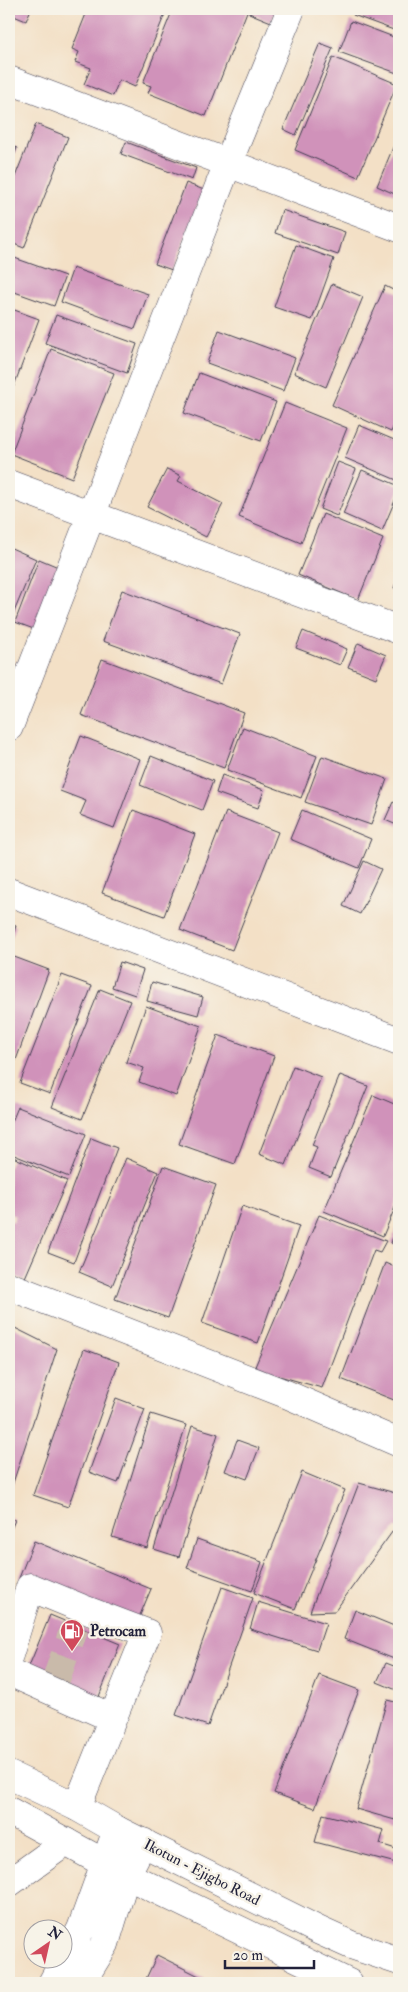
<svg xmlns="http://www.w3.org/2000/svg" width="408" height="1992" viewBox="0 0 408 1992" font-family="'IM FELL Double Pica',serif">
  <style>
    .building { fill: #d092ba }
    .lines { fill: none; stroke-linecap: round; stroke-linejoin: round }
    .minor-tunnel { stroke: #c9baaa; stroke-width: 28; stroke-dasharray: 28 14; stroke-linecap: butt }
    .minor-casing { stroke: #413e50; stroke-width: 29 }
    .major-casing { stroke: #413e50; stroke-width: 29 }
    .minor { stroke: #fff; stroke-width: 28 }
    .major { stroke: #fff; stroke-width: 28 }
    .labels { text-anchor: middle; stroke-width: 5; stroke-linejoin: round; paint-order: stroke }
    .poi-label { font-size: 15px; font-weight: bold; fill: #22223b; stroke: #f7f3e8; text-anchor: start }
    .street-label { font-size: 15px; fill: #22223b; stroke: #f7f3e8 }
  </style>
  <rect width="100%" height="100%" fill="#f7f3e8"/>
  <filter id="ink" filterUnits="userSpaceOnUse"><feTurbulence type="fractalNoise" baseFrequency=".02" numOctaves="2"/><feDisplacementMap in="SourceGraphic" scale="10" xChannelSelector="R" yChannelSelector="G"/><feConvolveMatrix kernelMatrix="1 2 1 2 8 2 1 2 1" color-interpolation-filters="sRGB"/></filter>
  <filter id="wash" filterUnits="userSpaceOnUse"><feTurbulence type="fractalNoise" baseFrequency=".0096" numOctaves="4" result="noise"/><feDisplacementMap in="SourceGraphic" scale="20" xChannelSelector="R" yChannelSelector="G"/><feGaussianBlur stdDeviation="1.12" result="paint"/><feColorMatrix in="noise" values="0 0 0 0 0 0 0 0 0 0 0 0 0 0 0 0 0 1.4 0 .05"/><feComposite in="paint" operator="in"/></filter>
  <g filter="url(#wash)">
    <rect width="100%" height="100%" fill="#f3e0c6"/>
    <g id="blocks">
      <path class="building" d="M9,9H31L26,21L9,14Z
        M88,9H167L135,87L119,80L113,96L84,84L91,68L75,62L79,52L72,49Z
        M173,9H248L206,116L148,93L151,86L143,83Z
        M250,9H277L271,22L249,13Z
        M355,9H399V32L353,15Z
        M351,21L399,39V67L397,73L339,52Z
        M320,43L333,48L296,135L283,129Z
        M333,57L397,84L358,177L295,150Z
        M36,124L68,137L24,248L9,242V192Z
        M399,133V196L377,186Z
        M126,142L196,168L192,180L121,154Z
        M9,145L17,148L9,169Z
        M186,183L204,190L172,270L155,264Z
        M282,210L345,232L338,255L275,233Z
        M296,245L334,259L312,320L274,307Z
        M9,256L65,276L54,306L9,290Z
        M73,268L148,294L135,329L61,302Z
        M332,284L363,297L326,387L294,373Z
        M385,286L399,293V414L391,432L332,405Z
        M9,308L39,319L9,399Z
        M56,315L137,344L127,373L45,343Z
        M219,330L295,358L283,391L207,363Z
        M51,349L114,373L72,478L11,454Z
        M199,373L276,402L261,441L184,413Z
        M285,403L347,428L301,543L239,517Z
        M359,425L399,442V481L345,458Z
        M338,462L356,469L337,516L320,509Z
        M167,469L181,476L178,481L223,504L206,537L147,507Z
        M362,470L399,486V491L382,531L343,514Z
        M323,514L383,539L358,600L298,575Z
        M9,547L36,559L9,624Z
        M39,559L63,569L39,631L15,622Z
        M399,574V590L394,588Z
        M122,590L240,634L221,684L103,641Z
        M303,631L347,649L340,665L296,648Z
        M358,643L386,655L376,678L348,667Z
        M102,659L244,713L224,768L81,715Z
        M243,727L317,756L301,798L227,770Z
        M81,736L140,759L114,828L80,815L86,801L60,791Z
        M151,756L213,781L202,810L140,785Z
        M322,756L387,779L371,825L305,802Z
        M222,775L264,790L258,808L216,793Z
        M393,802L399,805V826L385,820Z
        M133,810L195,834L164,916L102,893Z
        M302,810L371,839L359,868L290,839Z
        M226,812L278,832L232,950L180,930Z
        M364,861L381,869L360,914L343,906Z
        M9,924L16,926L9,946Z
        M9,955L49,970L9,1079Z
        M120,962L143,970L135,995L112,987Z
        M62,975L92,986L50,1094L20,1083Z
        M152,982L203,997L198,1015L147,1001Z
        M100,989L130,1001L82,1119L52,1107Z
        M146,1006L201,1026L176,1096L139,1082L144,1068L126,1062Z
        M218,1035L274,1056L235,1164L179,1144Z
        M293,1066L321,1077L286,1165L259,1154Z
        M340,1075L368,1086L331,1177L309,1168L317,1147L312,1145Z
        M373,1095L399,1106V1198L383,1236L324,1211Z
        M18,1107L86,1134L69,1177L9,1153V1129Z
        M91,1138L117,1148L74,1262L48,1252Z
        M13,1157L67,1181L24,1280L9,1274V1220L13,1222L15,1216L9,1213V1167Z
        M126,1158L158,1172L112,1286L79,1272Z
        M163,1166L216,1185L168,1318L115,1299Z
        M242,1206L299,1226L258,1343L202,1323Z
        M319,1215L386,1241L380,1252L374,1250L322,1388L254,1369Z
        M399,1220V1246L391,1243Z
        M385,1263L399,1269V1402L341,1379Z
        M9,1325L57,1349L9,1495Z
        M84,1349L119,1362L68,1507L33,1495Z
        M116,1398L145,1409L118,1483L89,1472Z
        M151,1414L186,1425L147,1548L112,1537Z
        M192,1426L218,1434L179,1557L154,1549Z
        M237,1440L259,1448L247,1479L225,1471Z
        M302,1472L345,1490L295,1609L254,1593Z
        M359,1483L399,1494V1528H395L335,1611L310,1612Z
        M9,1518L15,1520L9,1534Z
        M197,1539L262,1562L252,1591L187,1568Z
        M34,1541L151,1589L135,1627L19,1578Z
        M222,1587L253,1598L208,1726L176,1715Z
        M258,1602L326,1623L317,1650L250,1629Z
        M355,1610L399,1628V1661L344,1639Z
        M50,1615L120,1644L98,1699L27,1671Z
        M386,1663L399,1668V1691L377,1682Z
        M319,1675L359,1690L315,1808L274,1793Z
        M387,1700L399,1703V1803L395,1820L356,1809Z
        M323,1814L384,1830L380,1844L399,1850L396,1863L315,1842Z
        M157,1955L213,1983H144Z"/>
    </g>
  </g>
  <g filter="url(#ink)">
    <use href="#blocks" fill-opacity="0" stroke="#413e50" stroke-width="1"/>
    <g class="lines">
      <path class="minor-tunnel" d="M55,1682L75,1626"/>
      <g class="minor-casing">
        <path id="minor" d="M9,80L399,228
          M9,484L399,630
          M9,727L228,163L291,9
          M9,892L399,1041
          M9,1286L286,1394L399,1443
          M9,1655L30,1587L81,1608L147,1633L77,1807
          M9,1672L112,1718
          M9,1883L66,1842
          M52,1983L81,1929L117,1830
          M81,1983L105,1944L126,1875L143,1842"/>
      </g>
      <g class="major-casing">
        <path id="major" d="M9,1775L77,1807L117,1830L320,1931L351,1945L399,1961
          M9,1811L126,1875L349,1983"/>
      </g>
      <use href="#minor" class="minor"/>
      <use href="#major" class="major"/>
    </g>
  </g>
  <defs>
    <g id="fuel-pin" transform="scale(1.25)"><path d="M0 17L-7.5 6A9.5 9.5 0 1 1 7.5 6Z" fill="#d1495b" stroke="#f7f3e8"/><path d="M-5.5-6h7V0h2V4h1.3V-2.5L3-4.5l.8-.8L6-3V5H2.5V1h-1V6h-7ZM-4.2-4.7v3.2H.2V-4.7Z" fill="#fff"/></g>
  </defs>
  <g fill-rule="evenodd">
    <use href="#fuel-pin" x="72" y="1631"/>
  </g>
  <g class="labels">
    <g class="poi-label">
      <text x="90" y="1636">Petrocam</text>
    </g>
    <g class="street-label">
      <text transform="translate(202 1872) rotate(27)" y="5">Ikotun - Ejigbo Road</text>
    </g>
  </g>
  <rect width="408" height="1992" fill="none" stroke="#f7f3e8" stroke-width="30"/>
  <g transform="translate(48 1944) rotate(34)"><circle r="24" fill="#f7f3e8" stroke="#a29fa3"/>
  <path d="M0-4L9 19L0 12L-9 19Z" fill="#d1495b"/>
  <text y="-8" font-size="14" font-weight="bold" text-anchor="middle" fill="#22223b">N</text>
  </g>
  <path d="M225 1960v8h89v-8" fill="none" stroke="#22223b" stroke-width="2.5"/>
  <text x="233" y="1960" font-size="15" fill="#22223b" stroke="#f7f3e8" stroke-width="4" paint-order="stroke">20 m</text>
</svg>
